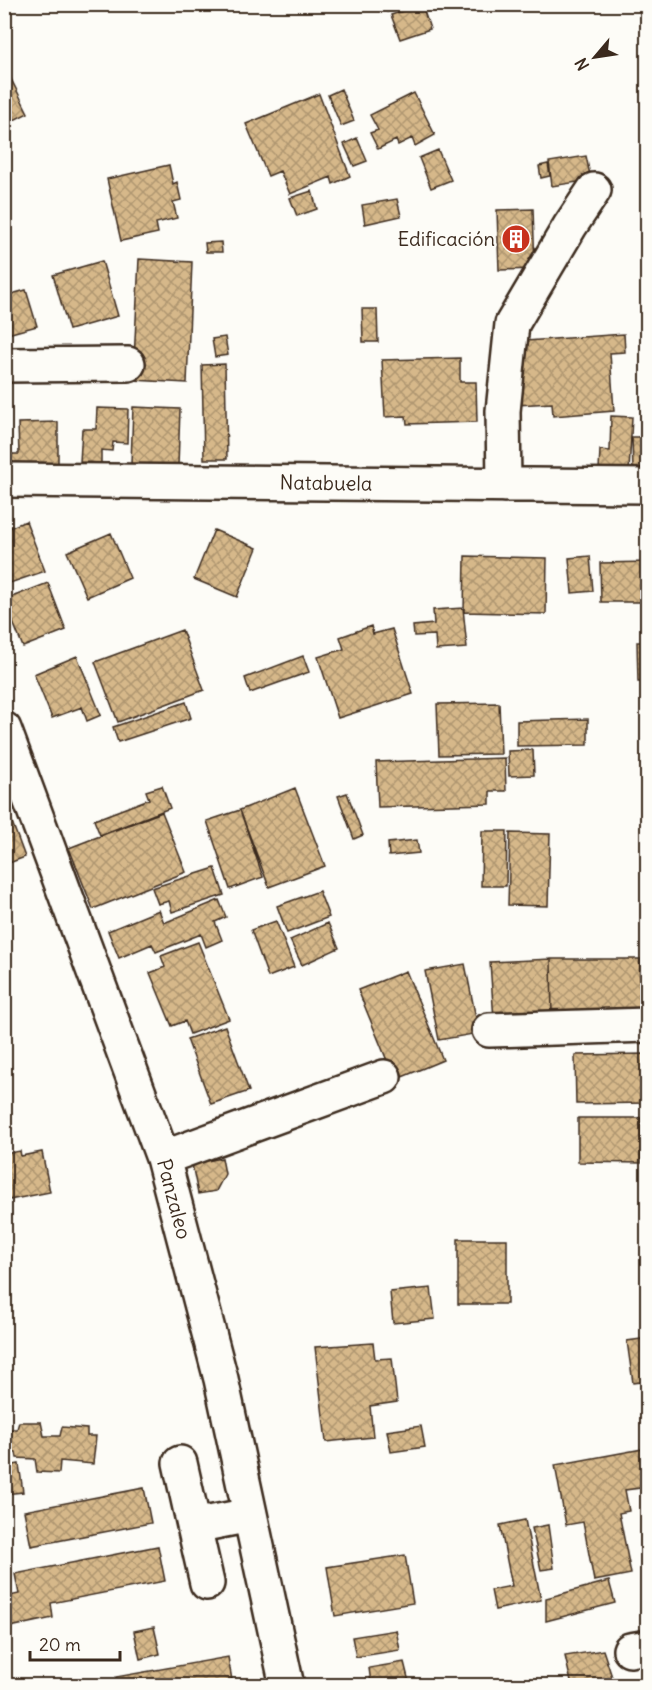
<svg xmlns="http://www.w3.org/2000/svg" width="652" height="1690" viewBox="0 0 652 1690" font-family="Delius,sans-serif">
  <style>
    .building { fill: url(#building-cross-hatch); stroke: #3b2a1e; stroke-width: 1.5 }
    .lines { fill: none; stroke-linecap: round; stroke-linejoin: round }
    .minor-casing { stroke: #3b2a1e; stroke-width: 38 }
    .minor { stroke: #fdfcf7; stroke-width: 33 }
    .labels { text-anchor: middle; stroke-width: 4.5; stroke-linejoin: round; paint-order: stroke }
    .poi-label { font-size: 20px; fill: #3b2a1e; stroke: #fdfcf7; text-anchor: end }
    .street-label { font-size: 20px; fill: #3b2a1e; stroke: #fdfcf7 }
  </style>
  <defs>
    <pattern id="building-cross-hatch" width="8" height="8" patternUnits="userSpaceOnUse" patternTransform="scale(1.5)"><rect width="8" height="8" fill="#d6b88a"/><path d="M0 0l8 8M0 8l8-8" fill="none" stroke="#af9670"/></pattern>
  </defs>
  <rect width="100%" height="100%" fill="#fdfcf7"/>
  <filter id="ink" filterUnits="userSpaceOnUse"><feTurbulence type="fractalNoise" baseFrequency=".0167" numOctaves="2"/><feDisplacementMap in="SourceGraphic" scale="12" xChannelSelector="R" yChannelSelector="G"/><feConvolveMatrix kernelMatrix="1 2 1 2 8 2 1 2 1" color-interpolation-filters="sRGB"/></filter>
  <g filter="url(#ink)">
    <path class="building" d="M384,4H407L387,12Z
      M422,5L430,29L400,39L391,15Z
      M7,71L28,113L4,125V72Z
      M341,89L354,121L341,126L328,95Z
      M414,93L435,135L415,146L412,138L398,145L396,140L378,149L370,133L378,130L370,115Z
      M319,94L350,176L333,184L331,177L290,194L280,171L268,176L246,124Z
      M357,138L367,161L354,166L344,144Z
      M438,150L451,180L431,188L419,158Z
      M586,156L591,180L552,186L549,162Z
      M548,164L550,176L541,178L539,166Z
      M169,165L173,184L177,182L181,200L173,202L177,218L156,223L158,233L121,241L107,179Z
      M312,191L317,209L297,216L290,198Z
      M397,199L401,216L365,224L362,205Z
      M533,209L535,269L499,270L497,210Z
      M221,242L222,252H206L205,243Z
      M139,259L192,262L187,383L133,380Z
      M102,261L118,316L69,330L53,275Z
      M26,290L37,326L4,335V296Z
      M362,309H377L378,342H363Z
      M624,334L625,352L610,353L614,411L553,416L552,403L517,405L512,342Z
      M225,337L228,355L215,357L212,339Z
      M460,358V382H476L477,422L407,424L406,416L385,417L382,360Z
      M225,364L227,459H204L202,365Z
      M133,407L180,409L178,466L131,464Z
      M97,408L128,409L127,443L113,442L112,451L101,450V463L80,462L82,429H96Z
      M611,416L632,417L629,472L599,470L600,450L610,451Z
      M58,422V463L4,464V454H19L18,423Z
      M632,437H648V471H633Z
      M26,521L45,571L4,585V526L8,525L9,528Z
      M214,530L257,548L237,597L194,579Z
      M111,533L130,578L87,597L67,552Z
      M465,556L547,558L546,614L464,612Z
      M590,556L593,591L572,593L569,558Z
      M648,562V630H643L642,602H601L600,563Z
      M48,583L66,630L23,647L4,600Z
      M463,608L467,648L436,650L435,635L414,636L413,626L434,624L433,610Z
      M371,626L373,634L392,629L413,694L338,718L318,657L344,649L340,637Z
      M182,630L204,690L118,722L95,662Z
      M637,642H648V682H638Z
      M77,656L101,715L87,721L82,707L52,718L34,674Z
      M303,656L309,672L250,693L245,678Z
      M186,702L191,718L118,742L113,727Z
      M499,703L501,754L439,755L437,704Z
      M588,719V745L517,746V721Z
      M533,750L534,775L509,776L508,751Z
      M505,758L506,791H490V804L378,807L376,762Z
      M162,786L170,808L100,835L94,820L149,799L146,791Z
      M295,788L325,866L269,887L240,810Z
      M347,793L363,835L354,839L338,796Z
      M240,810L263,877L230,889L207,821Z
      M162,812L186,872L93,909L69,848Z
      M9,814L25,857L4,865V816Z
      M482,831H507L506,886H481Z
      M510,833L550,834L548,906L508,905Z
      M417,840L419,853L389,856L388,843Z
      M215,868L224,895L172,912L169,901L158,904L152,888Z
      M319,891L329,917L287,933L277,906Z
      M219,900L226,917L215,922L222,940L206,947L201,934L156,952L152,944L119,958L108,931L159,910L164,923Z
      M276,921L294,967L268,977L251,930Z
      M328,923L339,948L302,965L290,940Z
      M198,942L229,1019L190,1034L185,1021L172,1026L150,973L165,967L161,956Z
      M551,959L552,1019L494,1020L490,962Z
      M551,959H640L641,1018L552,1019Z
      M465,964L479,1033L439,1040L425,971Z
      M406,971L443,1060L395,1080L358,990Z
      M225,1026L249,1091L211,1104L187,1039Z
      M648,1054V1103L576,1104L575,1055Z
      M578,1118H641V1163L578,1162Z
      M20,1151L21,1156L42,1152L50,1192L4,1201V1154Z
      M222,1158L225,1174L216,1191L198,1194L192,1164Z
      M458,1239H507V1304H458Z
      M431,1288L435,1319L393,1323L390,1292Z
      M648,1338V1381L633,1383L627,1341Z
      M373,1343L375,1359L392,1358L397,1402L370,1406L373,1437L326,1442L315,1347Z
      M19,1422H41L44,1436H60L62,1427L87,1429V1436H96L93,1464L60,1461L59,1473L37,1472L35,1459L17,1458L16,1452L8,1451L11,1429H17Z
      M421,1426L425,1447L391,1452L387,1431Z
      M648,1448V1487L625,1490L629,1511L619,1513L631,1574L594,1581L583,1522L566,1525L555,1465Z
      M19,1464L23,1492L4,1494V1467Z
      M144,1488L151,1523L31,1546L24,1511Z
      M525,1520L541,1600L495,1610L491,1590L512,1586L500,1525Z
      M548,1525L554,1568L541,1570L532,1528Z
      M158,1546L165,1581L51,1603L53,1618L10,1627L5,1597L19,1594L15,1574Z
      M405,1555L413,1603L335,1616L327,1567Z
      M609,1581L615,1603L546,1621V1598Z
      M154,1627L160,1654L140,1659L134,1631Z
      M396,1630L400,1650L356,1657L352,1637Z
      M603,1650L615,1686H572L565,1656Z
      M228,1657L233,1686H118L116,1677Z
      M404,1662L410,1686H362L371,1683L369,1668Z"/>
    <g class="lines">
      <g class="minor-casing">
        <path id="minor" d="M4,365L128,364
          M4,480L648,486
          M504,485L503,411L512,324L570,226L594,190
          M4,729L163,1158L221,1379L287,1686
          M489,1030L648,1025
          M163,1158L384,1077
          M180,1463L194,1526L250,1515
          M194,1526L207,1583
          M630,1650L648,1647"/>
      </g>
      <use href="#minor" class="minor"/>
    </g>
  </g>
  <defs>
    <g id="building-disc" transform="scale(1.5)"><circle r="9.5" fill="#c8321e" stroke="#fdfcf7"/><path d="M-4-6H4V6H1V3H-1V6H-4ZM-2.5-4.3h1.7v1.8h-1.7ZM.8-4.3h1.7v1.8H.8ZM-2.5-1h1.7V.8h-1.7ZM.8-1h1.7V.8H.8Z" fill="#fff"/></g>
  </defs>
  <g fill-rule="evenodd">
    <use href="#building-disc" x="516" y="239"/>
  </g>
  <g class="labels">
    <g class="poi-label">
      <text x="495" y="246">Edificación</text>
    </g>
    <g class="street-label">
      <text transform="translate(326 483) rotate(1)" y="7">Natabuela</text>
      <text transform="translate(174 1199) rotate(75)" y="7">Panzaleo</text>
    </g>
  </g>
  <rect width="652" height="1690" fill="none" stroke="#fdfcf7" stroke-width="24"/>
  <rect x="12" y="12" width="628" height="1666" fill="none" stroke="#3b2a1e" stroke-width="2" filter="url(#ink)"/>
  <g transform="translate(595 57) rotate(241)" stroke="#fdfcf7" stroke-width="4.5" paint-order="stroke">
  <path d="M0-4.5L10 22L0 15L-10 22Z" fill="#3b2a1e"/>
  <text y="-9" font-size="16" font-weight="bold" text-anchor="middle" fill="#3b2a1e">N</text>
  </g>
  <path d="M30 1651v9h90v-9" fill="none" stroke="#3b2a1e" stroke-width="3"/>
  <text x="39" y="1651" font-size="18" fill="#3b2a1e" stroke="#fdfcf7" stroke-width="4.5" paint-order="stroke">20 m</text>
</svg>
